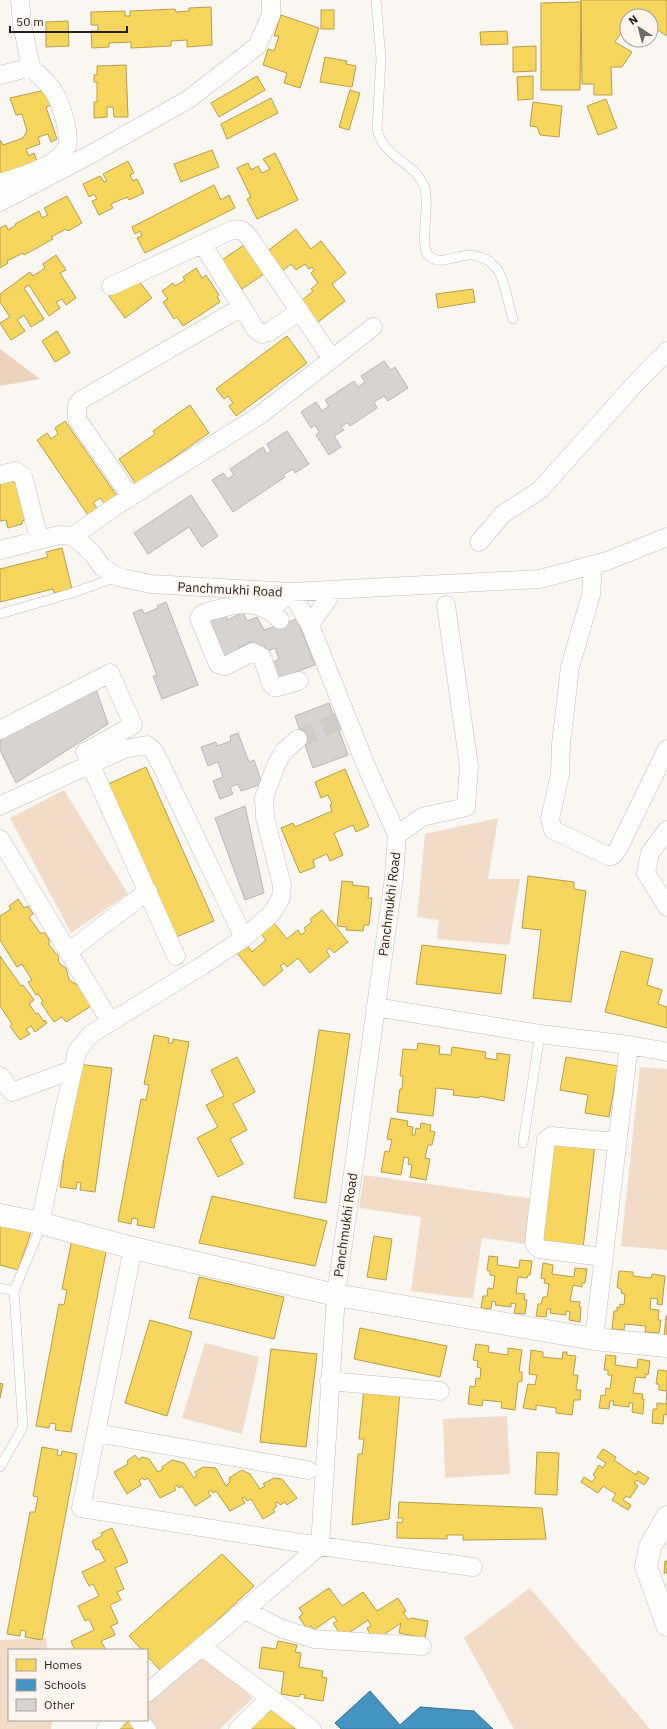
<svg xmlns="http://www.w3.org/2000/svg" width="667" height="1729" viewBox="0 0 667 1729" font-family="'IBM Plex Sans',sans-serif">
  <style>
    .green { fill: #f2dcc8 }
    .forest { fill: #edd3bb }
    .homes { fill: #f6d55c; stroke: #b69e49 }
    .schools { fill: #4393c3; stroke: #397091 }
    .building { fill: #d6d3d0; stroke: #b9b6b3 }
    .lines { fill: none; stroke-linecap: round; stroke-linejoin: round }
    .street-tunnel { stroke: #cfcbc7; stroke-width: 18; stroke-dasharray: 18 9; stroke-linecap: butt }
    .lane-casing { stroke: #c1bebb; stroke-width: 10 }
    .street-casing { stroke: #c1bebb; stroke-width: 19 }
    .secondary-casing { stroke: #c1bebb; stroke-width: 23 }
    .lane { stroke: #fefefd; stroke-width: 9 }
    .street { stroke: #fefefd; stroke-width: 18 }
    .secondary { stroke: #fefefd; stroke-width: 22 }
    .labels { text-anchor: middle; stroke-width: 4; stroke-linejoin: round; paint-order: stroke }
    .street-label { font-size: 13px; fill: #221f1c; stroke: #fef6ee }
  </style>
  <rect width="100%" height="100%" fill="#faf6f2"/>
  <path class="green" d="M64,790L128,894L71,933L10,818Z
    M498,818L488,879H520L509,945L437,939L439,920L417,917L425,834Z
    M640,1067L667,1069V1250L621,1246Z
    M364,1175L535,1199L528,1244L482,1238L473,1299L411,1291L421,1217L359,1208Z
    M205,1343L259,1357L242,1434L182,1418Z
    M507,1416L510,1474L445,1478L443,1419Z
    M530,1588L650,1729H514L464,1638Z
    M46,1638L47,1650H9V1720H52L51,1729H0V1640Z
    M202,1654L253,1698L220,1729H154L147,1720V1701Z"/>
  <path class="forest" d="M0,349L40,379L0,386Z"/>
  <path class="homes" d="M581,0H667V36L651,26V16H636L633,14L632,16H627V24L615,42L632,52L622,67H611L612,95H594V84H582Z
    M581,2L580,90H541V3Z
    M211,7L212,45L187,47V40L171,41V46L131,48V42L109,43V47L92,48L91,31H98V25H91V12L125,11V16H130V11L175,9L176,12L189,11V8Z
    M321,10H334V29H321Z
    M281,15L319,28L300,88L284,83L287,73L263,65L268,49L274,51L279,36H274Z
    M68,21L69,46L46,47V22Z
    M507,31L508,44L481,45L480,32Z
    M536,46V71L513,72V47Z
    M325,57L347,61L346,64L356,66L352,87L320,82Z
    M126,65L128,117H114L113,107H107V117L94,118V102H97V82H94V75H97V66Z
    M257,76L265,90L219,117L211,103Z
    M533,76V99L518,100L517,77Z
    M50,89L54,104L46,107L57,139L51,142L48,134L38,137L40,144L26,149L29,156L34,153L37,162L0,175V140L3,145L23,138L27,131L22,114L16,115L10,98Z
    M350,90L360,93L349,130L339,127Z
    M271,98L278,113L227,139L221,124Z
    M606,99L617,128L598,135L587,106Z
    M533,102L562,106L559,137L540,135L537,127L530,126Z
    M212,150L219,167L181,182L174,164Z
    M275,153L298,200L257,219L247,199L251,197L237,168L248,163L251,170L258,166L262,173L270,169L263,159Z
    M128,161L134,173L130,175L133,181L137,179L144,193L129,200L127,197L111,204L113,208L99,215L92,201L97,199L94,194L89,197L83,184L100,176L104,182L107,181L103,174Z
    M214,185L221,200L229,195L235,208L145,253L137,238L142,236L140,231L135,234L132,227Z
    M67,196L82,223L68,231L66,229L51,237L53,239L24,255L23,253L7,261L8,263L0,268V228L6,225L8,230L16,225L15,224L39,211L42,218L48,215L44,208Z
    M296,229L311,249L321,241L346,273L332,284L345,301L317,323L300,302L313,291L311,289L318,283L311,273L314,270L312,267L309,269L305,264L296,270L291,264L281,272L265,253Z
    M244,245L264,274L242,289L222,260Z
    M56,255L66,270L60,273L76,298L66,305L62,299L56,302L60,308L49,316L29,285L24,288L44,319L31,327L24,315L17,320L25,331L11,340L0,323L10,317L0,302V294L30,272L33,276L45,268L43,264Z
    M196,268L202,278L206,275L219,295L217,297L220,302L183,326L177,317L174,319L163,302L168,299L162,291L173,283L175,286L185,280L183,277Z
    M135,276L152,298L125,318L109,296Z
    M473,289L475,302L438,308L436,294Z
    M57,331L70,353L55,362L42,341Z
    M287,336L307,363L236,416L229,406L233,403L228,396L224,399L216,389Z
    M190,405L209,433L136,484L119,459L155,434L153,431Z
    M65,421L117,496L105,504L100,498L93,503L98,509L88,515L37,440L47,433L51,439L58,434L55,428Z
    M12,479L13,482L21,480L30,518L22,521V524L8,528L6,520L0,521V482Z
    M62,548L72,589L54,593L53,589L0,602V569L48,557L46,552Z
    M146,767L214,921L174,938L106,785Z
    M345,769L369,826L356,832L353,825L334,833L343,855L330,861L327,854L313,860L315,867L300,873L281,828L293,823L295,827L332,811L330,805L332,804L328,795L321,798L315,782Z
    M528,876L574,882V889L586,891L571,1002L533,998L541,930L522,928Z
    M342,881L353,882L352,885L369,887L368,898H372L369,925H364L363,931L346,930L347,927L337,926Z
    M18,899L24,908L28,906L33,914L29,917L40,933H45L49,939V945L58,956L59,963L66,968L69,980L84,989L93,1005L66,1022L62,1017L54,1022L41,1003L43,1001L38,994L36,995L28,982L32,980L22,964L17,967L0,940V916L11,909L9,906Z
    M322,910L348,942L334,953L330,948L326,951L330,956L310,973L298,958L287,967L284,963L280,966L283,970L264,986L236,952L246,944L252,952L266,940L261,934L274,923L287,939L298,930L301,935L306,931L304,928L312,922L310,919Z
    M422,945L506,955L501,994L416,984Z
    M621,951L653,959L647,985L662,990L658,1004L667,1007V1028L605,1012Z
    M0,956L21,986L23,985L34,1000L29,1004L36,1014L38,1013L44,1022L45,1020L47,1023L35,1032L31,1026L26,1029L30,1034L20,1040L10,1026L12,1024L0,1006Z
    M319,1030L350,1034L326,1203L294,1198Z
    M154,1035L169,1038L168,1043H173V1039L189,1042L154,1228L137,1225L138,1219L132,1218L131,1224L118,1221L141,1099L146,1100L149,1085L144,1084Z
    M418,1043L440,1046L439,1054L451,1055L452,1047L486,1052L485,1058L497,1060V1053L510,1055L504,1101L479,1096V1098L453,1095L454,1090L436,1088L433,1116L397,1112L400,1089H402L403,1076H400L403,1049L417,1050Z
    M237,1057L255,1092L233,1104L247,1130L230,1139L243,1164L218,1177L197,1138L218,1127L206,1105L224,1096L211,1070Z
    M566,1057L618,1066L609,1117L585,1113L588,1095L560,1090Z
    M77,1064L112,1068L95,1192L80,1190L81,1183L77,1182L76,1189L60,1187Z
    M391,1118L408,1121L407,1126L413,1127L412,1135H415L416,1128L420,1129L421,1123L431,1125L430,1131L435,1132L432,1145H428L425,1158L430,1159L426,1180L410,1177L412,1165L408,1164L409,1158L404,1157L401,1175L381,1172L385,1151L389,1152L392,1140L387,1139Z
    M550,1141L595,1145L583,1248L538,1243Z
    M212,1196L327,1221L315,1266L199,1243Z
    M0,1223L31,1232L18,1270L0,1265Z
    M374,1236L392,1239L386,1280L367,1277Z
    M72,1239L87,1242L86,1247L91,1248V1244L107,1247L71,1432L55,1430L56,1424L50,1423L49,1428L36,1426L59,1304L64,1305L67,1290L62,1289Z
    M489,1256L498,1257L497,1265L519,1268L520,1260L532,1261L530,1275H528L527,1278L518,1277L516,1293L525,1294L524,1299L527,1300L525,1314L514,1313L516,1304L511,1303V1307L495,1305L496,1302L492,1301L491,1309L481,1308L483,1296H487L488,1288L493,1289L495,1276L490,1275V1271L487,1270Z
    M543,1263L553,1265L552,1274L574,1277L575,1268L587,1269L585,1283H582V1287L573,1285L570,1301L580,1302L579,1307H581L580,1322L569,1320L570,1312L566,1311V1315L550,1313L551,1309H547L546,1317L536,1316L538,1304H541L543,1297H547L549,1284L544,1283L545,1279L541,1278Z
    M619,1271L633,1272V1276L651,1278L652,1274L665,1276L662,1305L657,1304L658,1299L651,1298L650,1309L659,1310L658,1320H661L659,1333L645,1332L646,1326L625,1324L624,1330L612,1329L614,1311H617V1307L620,1308V1304L624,1305L625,1294L621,1293L622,1290L617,1287Z
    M199,1277L284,1297L274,1339L189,1318Z
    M666,1316H667V1337H664Z
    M150,1320L192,1332L167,1416L125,1403Z
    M360,1328L447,1346L440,1377L354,1359Z
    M476,1344L489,1346L488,1352L508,1355V1348L522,1350L519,1372H522V1381L518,1382L515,1410L501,1408L502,1402L483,1400L482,1406L468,1404L470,1386L475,1387L476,1378L480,1379L481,1368L477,1367L478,1361L473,1360Z
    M271,1349L317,1354L306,1447L260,1442Z
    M531,1350L543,1352V1357L562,1359L563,1352H567V1355L576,1356L573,1375H578L576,1390H581L580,1400H574L572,1415L556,1413V1408L536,1405V1410L523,1408L528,1384L535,1385L537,1375L529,1374Z
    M606,1355L616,1356L615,1365L637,1368L638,1359L650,1361L648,1375L646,1374L645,1378L636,1377L633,1393L643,1394L642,1399H644L643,1414L632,1412L633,1403H629V1407L613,1405L614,1401H610L609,1409L599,1408L601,1395L605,1396L606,1388L610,1389L612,1375H608V1370H604Z
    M658,1370L667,1371V1415L664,1414L663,1424L652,1423L653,1409H657V1403L666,1404L667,1391L659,1390V1384H656Z
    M0,1383L3,1384L0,1398Z
    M364,1388L379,1389V1395H383L384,1390L400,1392L389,1519L352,1525L358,1454H362L364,1439H359Z
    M42,1447L58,1450L57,1455L61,1456L62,1451L77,1454L42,1640L25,1637L26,1631L21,1630L20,1636L7,1634L30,1512H35L38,1497L33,1496Z
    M603,1449L616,1457L614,1460L636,1475L638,1471L649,1478L644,1485L637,1480L634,1483L638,1486L630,1498L626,1496L623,1500L631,1505L628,1510L612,1500L616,1494L603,1486L598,1493L581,1482L584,1477L592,1482L596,1477L593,1475L599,1465L603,1468L606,1463L597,1457Z
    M537,1452L559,1453L557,1495L535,1494Z
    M135,1455L139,1460L142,1457L149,1459L158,1472L163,1469L162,1467L172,1460L184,1463L194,1478L197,1476L195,1472L203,1467L216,1468L226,1486L230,1482L229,1478L242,1470L250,1474L260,1489L265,1486L263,1484L274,1478L282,1479L297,1498L287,1505L285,1502L280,1505L278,1502L275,1503L277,1506L273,1509L275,1512L263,1519L251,1499L247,1501L244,1497L242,1498L245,1503L230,1511L216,1491L213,1493L211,1490L208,1492L211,1496L195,1506L182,1486L179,1488L177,1485L174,1487L176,1490L160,1498L148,1478L144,1480L143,1478L139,1480L141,1485L127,1494L114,1472L128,1464L127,1461Z
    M399,1502L542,1508L546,1539L463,1540V1535H447V1539L397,1538V1522L402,1523L403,1518H398Z
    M112,1528L128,1562L115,1568L124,1589L117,1592L121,1600L110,1605L118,1623L111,1626L115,1635L101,1641L106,1650H75L71,1641L94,1630L89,1619L85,1621L78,1606L99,1596L93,1584L89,1586L82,1572L105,1561L99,1549L96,1550L92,1541L102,1536L101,1533Z
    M222,1554L254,1586L162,1672L147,1656V1650H142L129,1636Z
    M665,1561H667V1573H664Z
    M329,1588L342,1606L363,1592L377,1611L398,1598L406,1611L403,1612L408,1620L411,1618L428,1621L425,1638L399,1633L401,1623L379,1638L373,1639L367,1628L371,1626L368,1620L346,1635L344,1631L340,1634L333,1623L337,1621L334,1616L314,1630L311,1626L307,1629L299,1617L303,1614L299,1608Z
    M278,1641L297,1645L295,1652L301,1653L299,1667L323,1671L322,1677L327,1678L323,1701L304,1698L305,1695L300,1694L299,1697L281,1694L284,1672L259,1668L262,1647L276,1649Z
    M276,1706L295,1729H249Z
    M130,1720L137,1729H120Z"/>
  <path class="schools" d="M370,1691L400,1725L420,1707L474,1711L493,1729H341L335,1723Z"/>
  <path class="building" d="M384,361L391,370L395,367L408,388L388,401L384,396L374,402L377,408L350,426L347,423L341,427L344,430L334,436L341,447L329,455L316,435L319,432L315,425L311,428L301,412L316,402L322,411L329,406L325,400L354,381L358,387L365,382L361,376Z
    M287,431L309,464L295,473L293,469L283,475L285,477L233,512L212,480L223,473L228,479L234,475L230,469L263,447L267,454L271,451L267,444Z
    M191,495L218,536L202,547L189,527L148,554L134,533Z
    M166,602L198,685L162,699L153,676L157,675L133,613L142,609L144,614L158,608L157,606Z
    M243,612L247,621L257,617L264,630L297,619L315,665L274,680L269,664L279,659L275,648L267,651L264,645L254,650L251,642L238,648L241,652L223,661L204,621L224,613L228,620Z
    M96,689L108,724L16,783L0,750V736Z
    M329,703L348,755L313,768L295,716Z
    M238,733L249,762L254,760L262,784L241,791L238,784L230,787L233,794L220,799L213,781L223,777L218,762L208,766L201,747L216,742L217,746L231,741L230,736Z
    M245,806L264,893L245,900L215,818Z"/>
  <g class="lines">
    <path class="street-tunnel" d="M298,739L339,721"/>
    <g class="lane-casing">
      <path id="lane" d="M376,0L381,58L377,128C382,158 414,161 424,186C431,202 419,245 428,255C440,267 455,255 469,255C476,255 483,258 489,261C492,264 497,268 499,272C506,286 508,304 513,319
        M0,614L72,593L117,577
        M523,1143L540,1034
        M0,1288L14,1291
        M0,1467L23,1427L14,1291L39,1231L40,1223"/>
    </g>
    <g class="street-casing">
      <path id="street" d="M0,75L31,67L22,24L20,0
        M0,183C20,176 52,169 65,150C73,139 61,103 54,92C48,82 38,75 31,67
        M0,202L95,152L189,99L257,46L271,15V0
        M111,286L232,230H242L249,237L332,359
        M242,307L255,329L262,334L269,332L300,311
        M0,475L15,471L23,476L39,539
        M131,497L77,419V405L81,400L242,307L202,244
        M73,536L116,506L260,415L373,327
        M479,542L503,514L540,490L633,386L667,351
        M0,550L59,535L73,536L93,554L102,567L118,577L151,584L291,592L310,625L367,768L397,835L394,877L336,1295L320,1546
        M593,565L591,595L570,667L561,744L560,774L550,819L553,830L608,856H612L618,849L667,749
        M269,610L291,592L540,579L607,561L667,537
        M280,620C260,600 241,602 215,610C209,611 202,612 199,618L218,664L225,666L253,652L262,657L271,683L274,687H278L299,681
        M310,625L334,590
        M0,730L110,673L133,725L85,752L176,956
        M0,806L8,802L124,749L147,745L154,751L163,769L244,938
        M667,830L650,853L646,873L667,907
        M397,835L422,817L466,807L469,766L446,605
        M0,839L110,1021
        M68,952L148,891
        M375,1007L540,1034L629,1045L667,1052
        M0,1076L12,1092L72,1070
        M40,1223L77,1051L91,1034L200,967L244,938L271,914L281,898L282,885L265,817L264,798L276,765L284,751L298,739
        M133,1248L81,1508L320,1546L473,1567
        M603,1257L539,1249L534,1243L546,1140L551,1136L617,1142
        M594,1339L629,1045
        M329,1381L440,1391
        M96,1433L308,1470
        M245,1610L280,1628L314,1639L422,1646
        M202,1647L312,1729
        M147,1693L320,1546
        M138,1720L147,1729
        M106,1729L116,1720
        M238,1729L270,1698"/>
    </g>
    <g class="secondary-casing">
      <path id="secondary" d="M0,1215L40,1223L133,1248L336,1295L594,1339L667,1346
        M667,1517L650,1547L646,1566L667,1625"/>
    </g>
    <use href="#lane" class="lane"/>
    <use href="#street" class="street"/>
    <use href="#secondary" class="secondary"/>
  </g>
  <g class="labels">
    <g class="street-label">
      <text transform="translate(230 589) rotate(3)" y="5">Panchmukhi Road</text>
      <text transform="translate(389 904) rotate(-83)" y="5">Panchmukhi Road</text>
      <text transform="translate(345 1225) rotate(-82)" y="5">Panchmukhi Road</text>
    </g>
  </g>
  <rect x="8" y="1649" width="140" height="72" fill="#fef6ee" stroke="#a6a09a"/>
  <rect x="16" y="1659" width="20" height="12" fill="#f6d55c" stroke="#a6a09a"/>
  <text x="44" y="1669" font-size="12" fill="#221f1c">Homes</text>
  <rect x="16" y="1679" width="20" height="12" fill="#4393c3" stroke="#a6a09a"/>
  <text x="44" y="1689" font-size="12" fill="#221f1c">Schools</text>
  <rect x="16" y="1699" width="20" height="12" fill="#d6d3d0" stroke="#a6a09a"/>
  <text x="44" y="1709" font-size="12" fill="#221f1c">Other</text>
  <g transform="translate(639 28) rotate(324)"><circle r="19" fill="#fef6ee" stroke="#a6a09a"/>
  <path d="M0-3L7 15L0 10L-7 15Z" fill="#6e6a67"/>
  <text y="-6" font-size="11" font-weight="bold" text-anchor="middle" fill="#221f1c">N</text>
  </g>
  <path d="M10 26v6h117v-6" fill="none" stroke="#221f1c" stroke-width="2"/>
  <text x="16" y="26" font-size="12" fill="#221f1c" stroke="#fef6ee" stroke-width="3" paint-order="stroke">50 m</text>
</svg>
